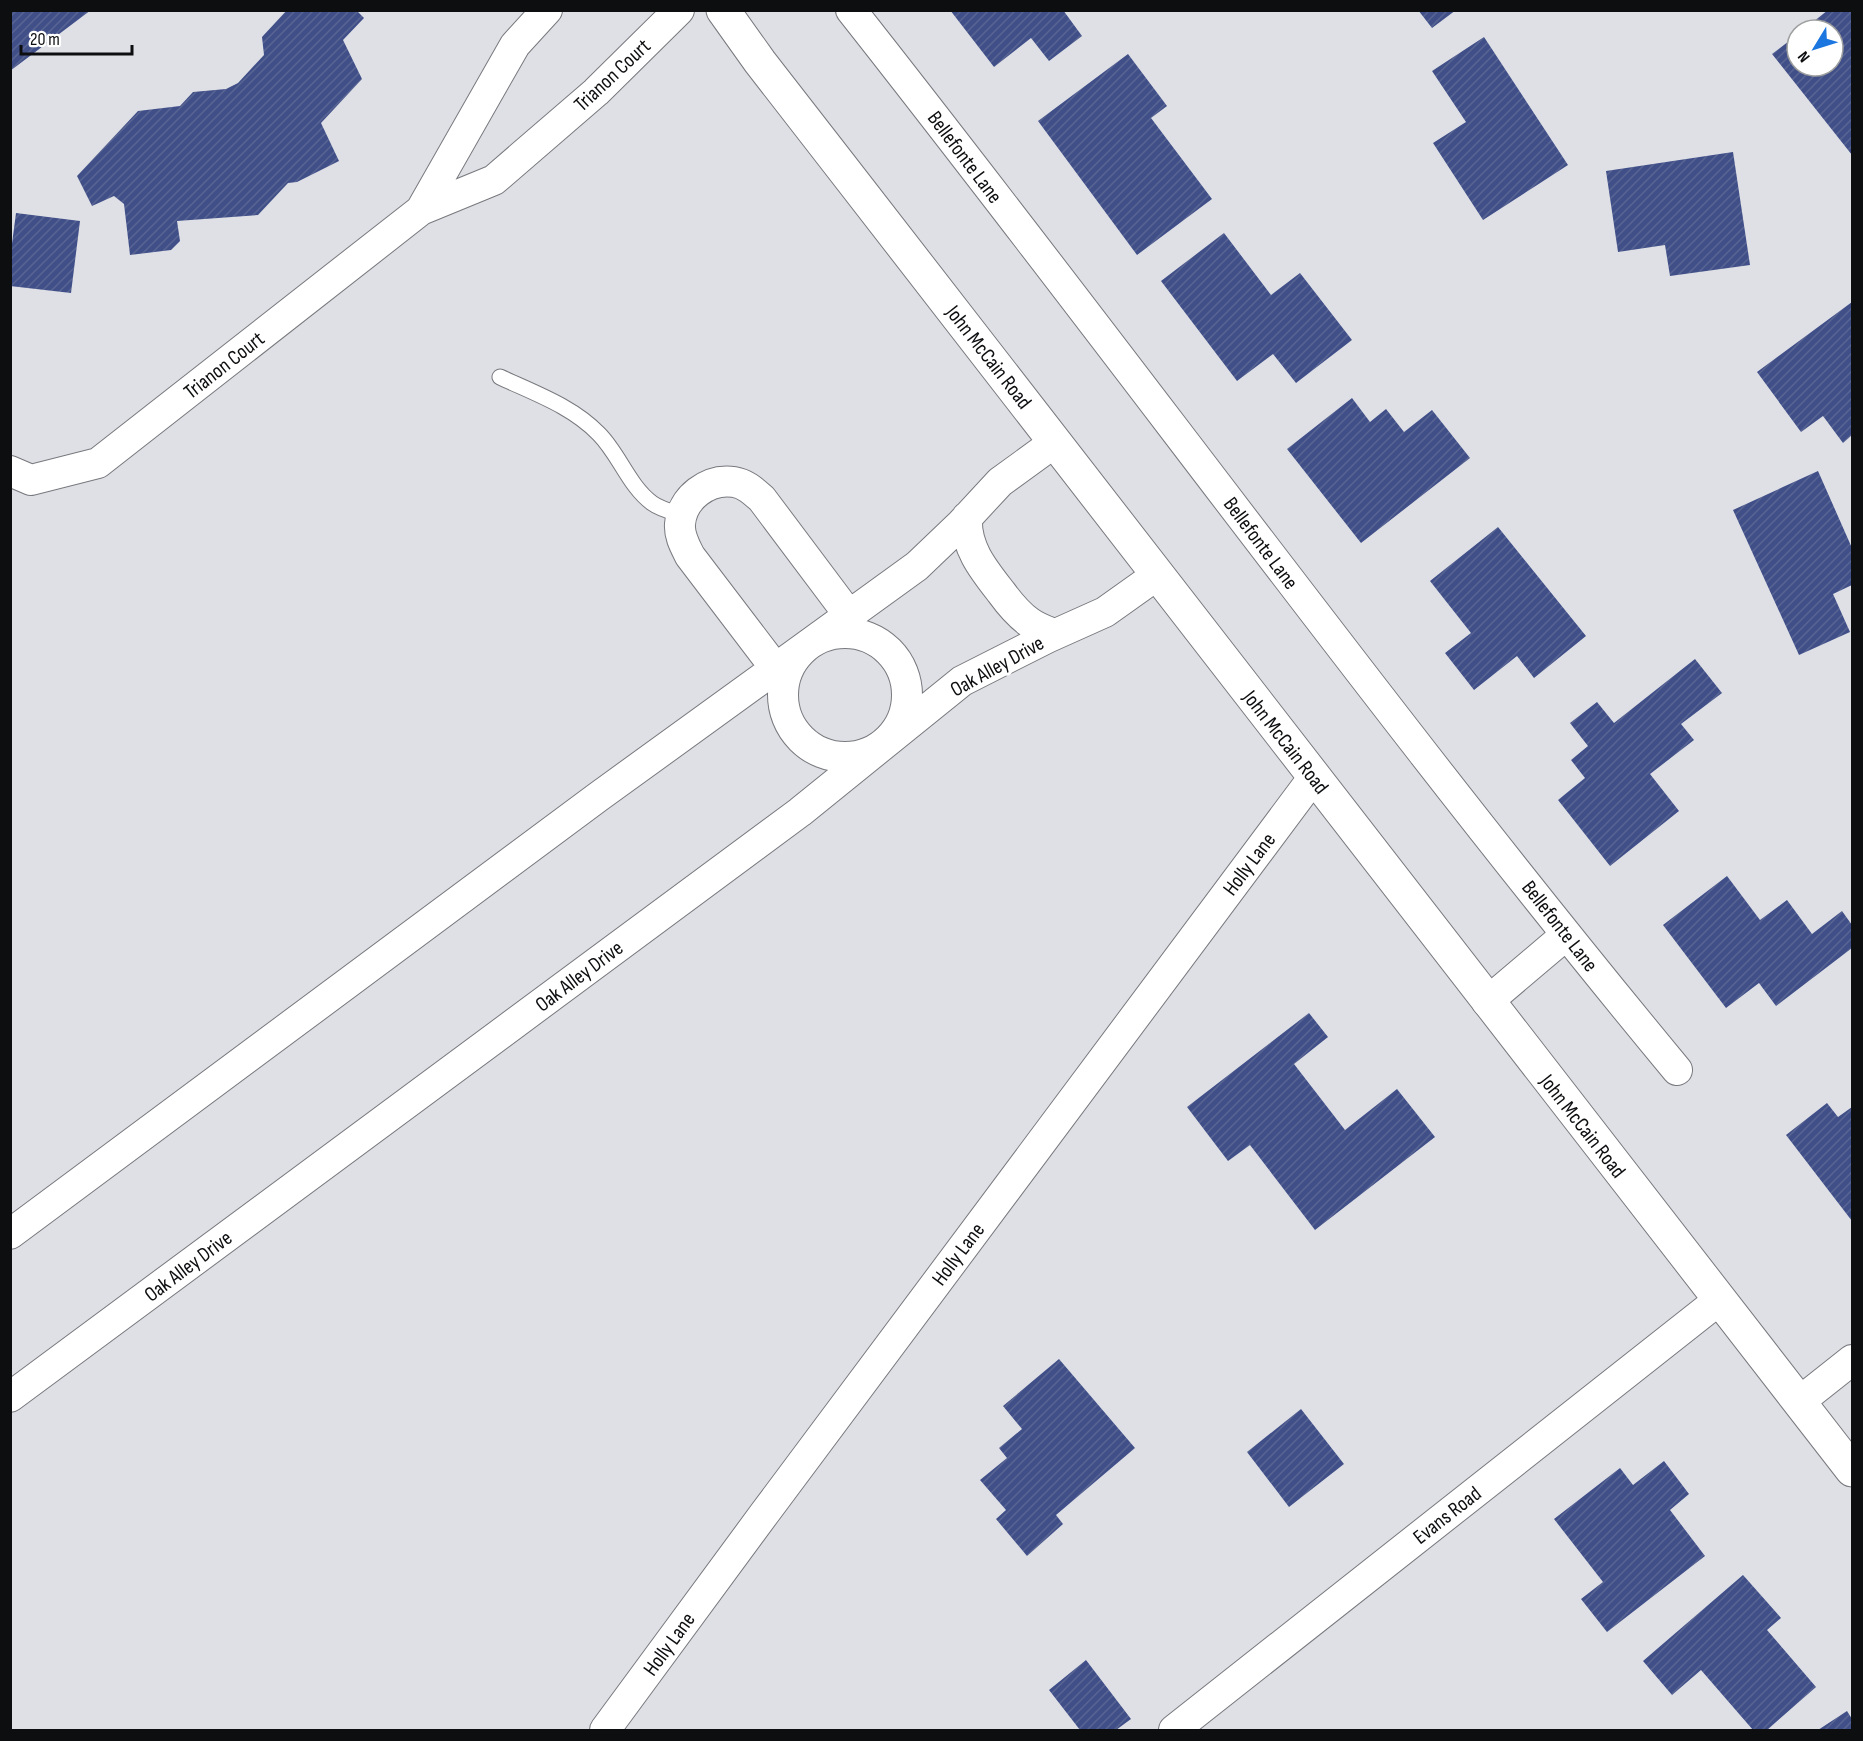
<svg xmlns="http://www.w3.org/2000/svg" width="1863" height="1741" viewBox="0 0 1863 1741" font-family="'Sofia Sans Condensed',sans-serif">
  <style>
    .building { fill: url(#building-hatch) }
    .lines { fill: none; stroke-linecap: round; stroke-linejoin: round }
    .service-casing { stroke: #78797e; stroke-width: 17 }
    .minor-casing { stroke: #78797e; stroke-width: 32 }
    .secondary-casing { stroke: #78797e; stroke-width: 35 }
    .service { stroke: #fff; stroke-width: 15 }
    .minor { stroke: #fff; stroke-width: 30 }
    .secondary { stroke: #fff; stroke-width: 33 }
    .labels { text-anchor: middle; stroke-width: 6; stroke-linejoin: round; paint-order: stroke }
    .street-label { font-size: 21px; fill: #0d0e10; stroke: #fff }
  </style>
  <defs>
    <pattern id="building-hatch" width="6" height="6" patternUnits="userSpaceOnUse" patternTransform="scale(1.5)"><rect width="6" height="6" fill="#414f89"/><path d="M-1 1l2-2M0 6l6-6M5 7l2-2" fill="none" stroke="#586492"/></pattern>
  </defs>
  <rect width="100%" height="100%" fill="#dee0e5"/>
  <path class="building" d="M10,10H91L10,71Z
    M287,10H356L364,18L343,40L362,79L321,123L339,161L297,182L288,183L258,215L177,221L180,241L171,250L130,255L124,204L114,196L92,206L77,176L138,111L180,106L193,92L226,89L238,83L264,55L262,37Z
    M950,10H1063L1082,36L1049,61L1031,38L994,67Z
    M1418,10H1456L1432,28Z
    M1828,10H1852V155L1772,54L1797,35V66H1833V30H1803Z
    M1484,37L1568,165L1483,220L1433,143L1466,122L1432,71Z
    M1128,54L1167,106L1151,118L1212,199L1137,255L1038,121Z
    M1733,152L1750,265L1670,276L1665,245L1618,252L1606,171Z
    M16,213L80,221L71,293L10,286V259Z
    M1224,233L1271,295L1300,273L1352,340L1296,383L1273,354L1237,381L1161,281Z
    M1852,302V435L1843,443L1823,416L1801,432L1757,372Z
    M1352,398L1370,422L1386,409L1404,432L1432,410L1470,458L1361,543L1287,449Z
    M1818,471L1852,548V585L1833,594L1850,632L1799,655L1733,510Z
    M1498,527L1586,636L1534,678L1517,656L1474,690L1445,653L1471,633L1430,581Z
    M1695,659L1722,693L1681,724L1694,740L1650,774L1679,811L1610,866L1558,800L1585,778L1571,760L1588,746L1570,723L1597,702L1614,723Z
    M1727,876L1760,920L1787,900L1812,934L1842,911L1852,925V948L1776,1006L1759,983L1726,1008L1663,925Z
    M1309,1013L1328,1037L1294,1064L1345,1130L1397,1089L1435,1137L1315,1230L1250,1145L1228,1161L1187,1107Z
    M1827,1103L1838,1117L1852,1107V1221L1786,1135Z
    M1059,1359L1135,1448L1056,1515L1063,1524L1027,1556L996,1519L1006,1510L980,1480L1007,1458L999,1448L1022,1429L1003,1406Z
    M1301,1409L1344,1464L1289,1507L1247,1452Z
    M1664,1461L1689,1494L1670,1510L1705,1556L1607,1632L1581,1599L1603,1582L1554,1519L1620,1468L1633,1485Z
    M1743,1575L1781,1618L1767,1630L1816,1687L1767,1730H1753L1701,1670L1672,1695L1643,1661Z
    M1086,1660L1131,1719L1116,1730H1080L1049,1690Z
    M1847,1711L1852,1719V1730H1818Z"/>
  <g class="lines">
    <g class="service-casing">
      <path id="service" d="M500,377C534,393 572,406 599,434C619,454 629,486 652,503C660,509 672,512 682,515"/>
    </g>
    <g class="minor-casing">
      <path id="minor" d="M851,10C1129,362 1391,725 1677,1070
        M421,210L515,45L547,10
        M10,471L31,480L98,463L421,210L494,180L596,92L679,10
        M967,517C965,547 983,569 1001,592C1009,603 1018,614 1029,622C1037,628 1046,631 1054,634
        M783 695a62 62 0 1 1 124 0a62 62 0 1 1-124 0Z
        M776,669L690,556C685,546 679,536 680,524C682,498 708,478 734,482C746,484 753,491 762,499L849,615
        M1487,1002L1566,935
        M10,1234L598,797L917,566L962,523L1000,482L1055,442
        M10,1397L800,812L962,681L1047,638L1105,612L1157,575
        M1799,1402L1852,1360
        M605,1730L764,1514L1313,778
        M1174,1730L1719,1300"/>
    </g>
    <g class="secondary-casing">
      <path id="secondary" d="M723,10L760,62C1125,531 1485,1004 1852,1470"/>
    </g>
    <use href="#service" class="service"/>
    <use href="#minor" class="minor"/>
    <use href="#secondary" class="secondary"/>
  </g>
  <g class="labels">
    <g class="street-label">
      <text transform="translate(612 75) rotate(-43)" y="7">Trianon Court</text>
      <text transform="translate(965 157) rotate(53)" y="7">Bellefonte Lane</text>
      <text transform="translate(989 357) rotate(52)" y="7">John McCain Road</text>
      <text transform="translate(224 365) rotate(-38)" y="7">Trianon Court</text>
      <text transform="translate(1261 543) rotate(53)" y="7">Bellefonte Lane</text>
      <text transform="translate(997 666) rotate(-29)" y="7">Oak Alley Drive</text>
      <text transform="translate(1286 742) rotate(52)" y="7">John McCain Road</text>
      <text transform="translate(1249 864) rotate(-53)" y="7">Holly Lane</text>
      <text transform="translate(1560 926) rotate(52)" y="7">Bellefonte Lane</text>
      <text transform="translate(579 976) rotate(-37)" y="7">Oak Alley Drive</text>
      <text transform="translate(1583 1126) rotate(52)" y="7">John McCain Road</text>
      <text transform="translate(958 1254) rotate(-53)" y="7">Holly Lane</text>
      <text transform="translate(188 1266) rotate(-37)" y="7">Oak Alley Drive</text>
      <text transform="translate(1447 1515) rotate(-38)" y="7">Evans Road</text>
      <text transform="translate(669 1644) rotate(-54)" y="7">Holly Lane</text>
    </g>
  </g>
  <rect width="1863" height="1741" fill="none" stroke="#0d0e10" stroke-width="24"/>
  <g transform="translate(1815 48) rotate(232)"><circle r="28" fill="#ffffff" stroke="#9e9f9f" stroke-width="1.5"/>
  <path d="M0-4.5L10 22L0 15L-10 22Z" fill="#1b76df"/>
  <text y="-9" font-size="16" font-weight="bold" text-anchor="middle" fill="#0d0e10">N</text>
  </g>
  <path d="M21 45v9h111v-9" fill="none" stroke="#0d0e10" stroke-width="3"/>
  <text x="30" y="45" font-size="18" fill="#0d0e10" stroke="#ffffff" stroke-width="4.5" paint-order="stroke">20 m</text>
</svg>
